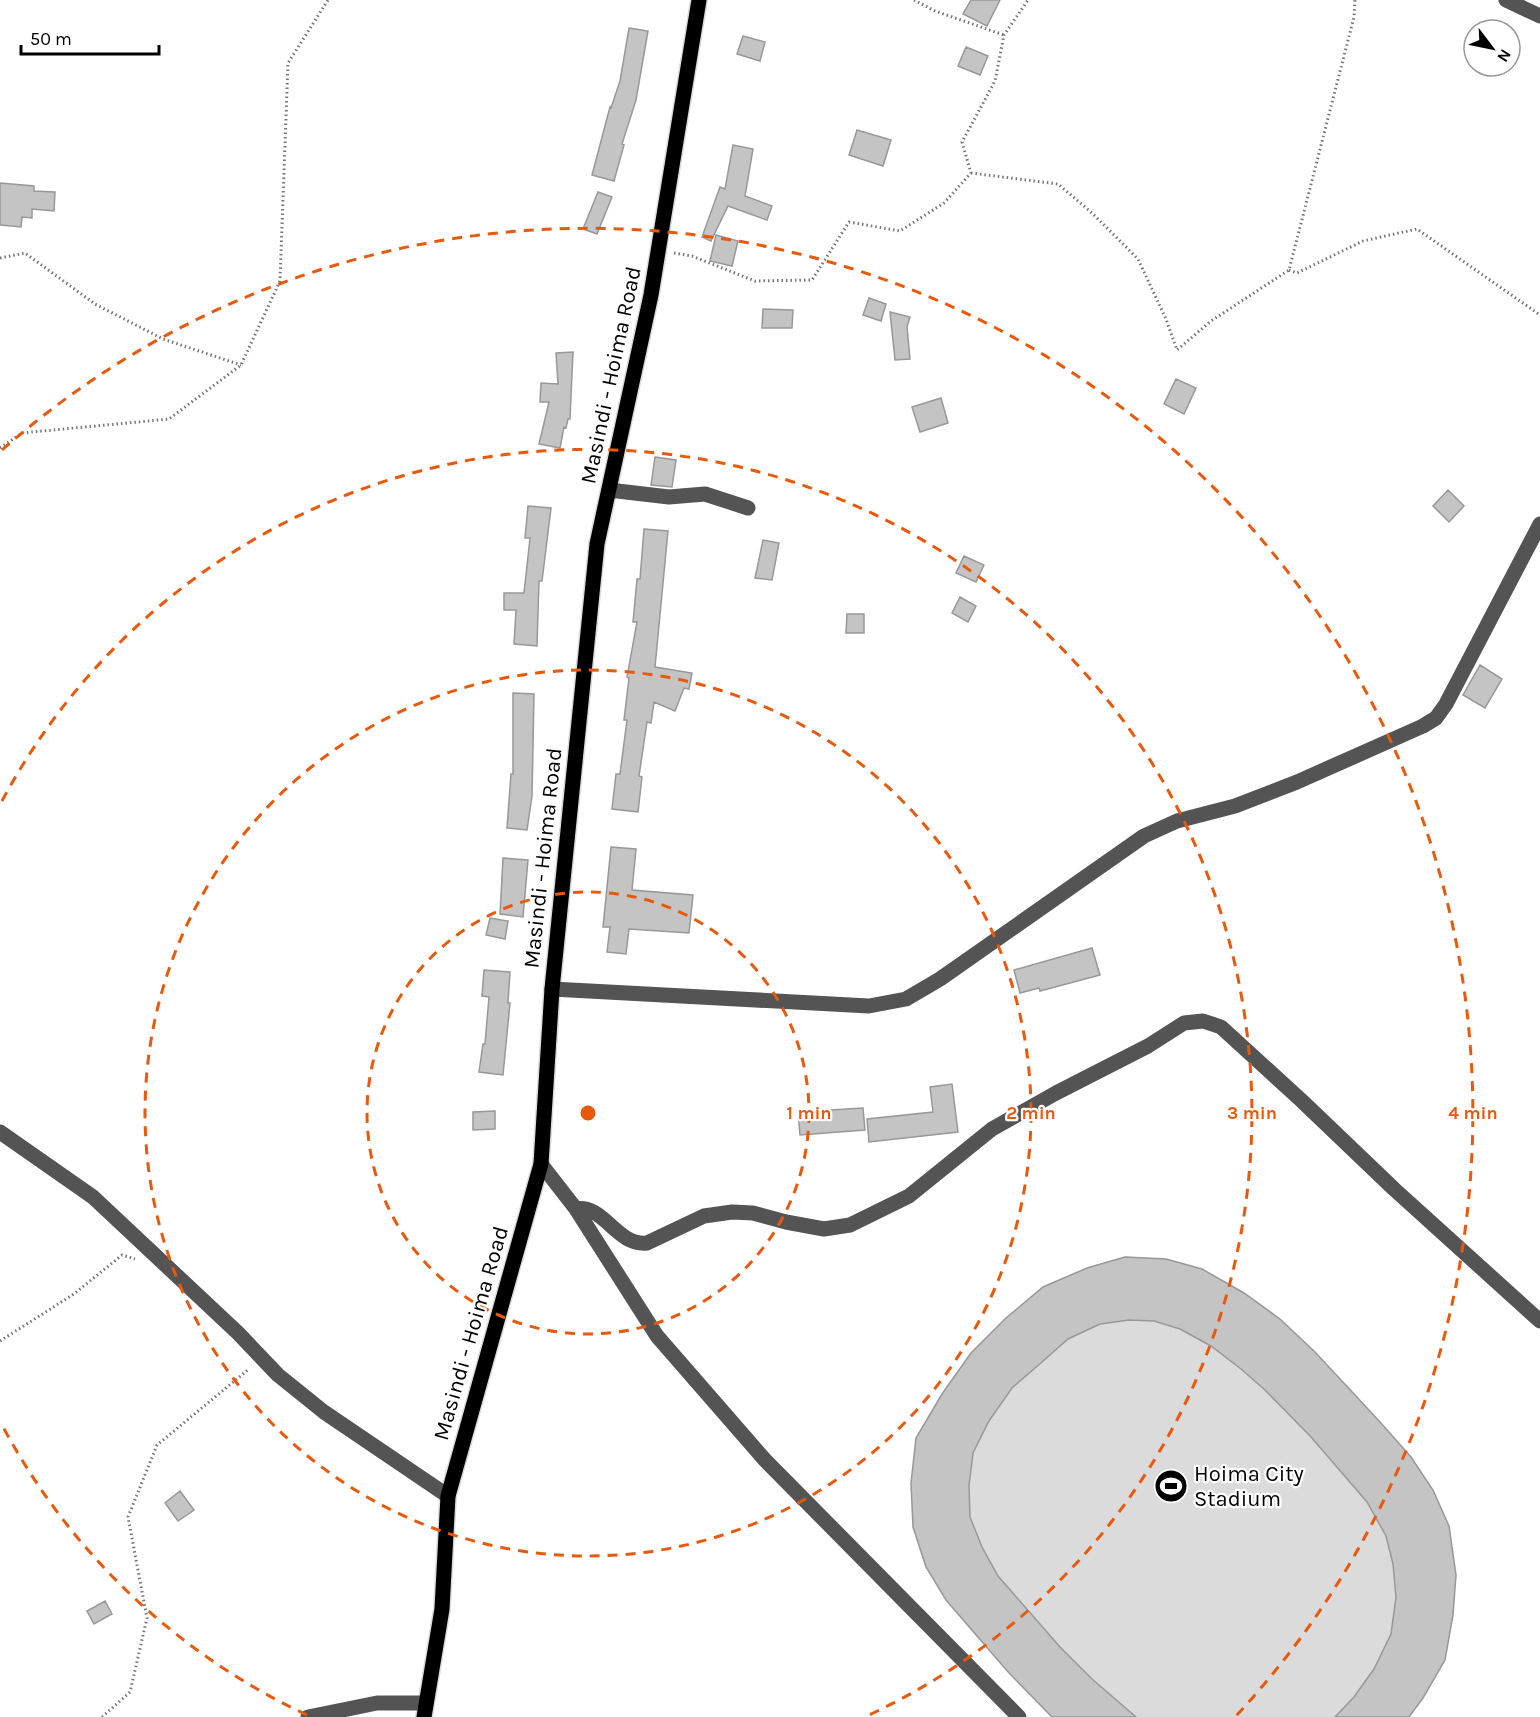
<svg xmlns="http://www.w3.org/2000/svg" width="1540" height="1717" viewBox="0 0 1540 1717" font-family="Karla,sans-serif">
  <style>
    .green { fill: #dbdbdb }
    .building { fill: #c4c4c4; stroke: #989898; stroke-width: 1.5 }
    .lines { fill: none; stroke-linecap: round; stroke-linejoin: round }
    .major-casing { stroke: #dbdbdb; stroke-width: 18 }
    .path { stroke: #767676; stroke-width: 3; stroke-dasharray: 1.5 3; stroke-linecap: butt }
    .minor { stroke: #545454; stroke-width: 15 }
    .major { stroke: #000; stroke-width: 15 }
    .ring { fill: none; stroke: #e8590c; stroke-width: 3; stroke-dasharray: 10 8 }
    .labels { text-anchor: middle; stroke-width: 4.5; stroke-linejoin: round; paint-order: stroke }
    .street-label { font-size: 22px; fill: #000; stroke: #fff }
    .poi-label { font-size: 22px; fill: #000; stroke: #fff; text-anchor: start }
    .centre { fill: #e8590c; stroke: #fff; stroke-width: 3 }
    .ring-label { font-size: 18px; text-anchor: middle; font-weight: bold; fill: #e8590c; stroke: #fff; stroke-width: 4.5; stroke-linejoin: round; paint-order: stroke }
  </style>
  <rect width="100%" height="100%" fill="#fff"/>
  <path class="green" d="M1125,1257L1166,1259L1202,1269L1244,1293L1280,1319L1348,1386L1411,1457L1433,1490L1456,1576L1453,1615L1445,1660L1409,1717H1052L977,1637L946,1600L926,1567L913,1527L911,1483L916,1438L942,1394L971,1353L1006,1318L1043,1287L1087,1268Z"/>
  <path class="building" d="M971,0H1000L987,26L963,14Z
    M629,28L648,31L636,100L622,144L624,145L614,181L592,175L610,107L611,108L620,81Z
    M743,36L765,42L760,61L737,54Z
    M966,47L988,56L980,75L958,66Z
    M857,130L891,140L883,166L849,155Z
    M733,145L753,149L745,196L772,206L767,220L728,206L711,241L702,237L720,187L725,189Z
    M0,183L34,186V191L55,192L54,211L32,209V218L22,217L21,227L0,225Z
    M598,192L612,197L597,234L583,229Z
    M716,235L738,241L732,266L710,261Z
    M869,298L886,304L881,321L863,315Z
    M763,309L793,310L792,328H762Z
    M890,312L910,317L907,327L910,359L895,360Z
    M573,352L570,419H568L566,428L564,427L560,448L539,444L549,402H540L541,383L558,384L556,353Z
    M1176,379L1196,388L1184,414L1164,404Z
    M941,398L948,423L920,432L912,407Z
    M655,457L676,460L672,487L651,485Z
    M1448,490L1464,506L1449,522L1433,506Z
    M528,506L551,508L542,581H539L537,646L514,644L516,610H504V593H524L530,538H525Z
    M644,529L668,531L655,667L692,673L689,689L684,688L675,711L654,702L651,723L647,722L639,776L642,777L638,812L612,809L616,774H620L627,720H624L629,678L627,677L637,622H633L637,579H640Z
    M763,540L779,543L772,580L755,578Z
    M964,556L984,565L976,582L956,573Z
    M960,597L976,606L968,622L952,613Z
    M847,614H864V633H846Z
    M1480,665L1502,679L1485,708L1463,695Z
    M513,693L534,694L532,796L527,830L507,828L511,774H513Z
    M611,847L636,849L632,890L693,895L689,933L629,929L626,954L607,952L610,927H603Z
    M503,858L528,860L523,917L500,914Z
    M490,918L508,921L505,939L486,935Z
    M1092,948L1100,975L1040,991L1039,988L1020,993L1014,970Z
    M484,970L510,972L508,1003H510L503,1075L479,1072L483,1044H485L489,997L482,996Z
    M952,1084L958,1132L869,1142L867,1119L933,1112L930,1087Z
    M863,1108L865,1130L800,1135L798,1112Z
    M495,1111V1129L473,1130V1112Z
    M1125,1257L1166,1259L1202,1269L1244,1293L1280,1319L1315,1352L1380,1422L1411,1457L1433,1490L1449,1526L1456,1575L1453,1615L1445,1660L1423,1698L1409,1717H1335L1354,1697L1374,1669L1391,1634L1396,1597L1393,1564L1386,1536L1367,1502L1311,1437L1265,1390L1241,1369L1211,1346L1180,1329L1154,1321L1129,1320L1100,1324L1068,1339L1042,1362L1012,1388L989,1421L973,1453L969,1486L970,1517L982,1547L998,1576L1060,1647L1092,1679L1136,1717H1052L1009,1673L946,1600L926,1567L913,1527L911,1483L916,1438L942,1394L971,1353L1006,1318L1043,1287L1087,1268Z
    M180,1491L194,1510L178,1521L165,1503Z
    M105,1601L112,1614L94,1624L87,1611Z"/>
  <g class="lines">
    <g class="major-casing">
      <path id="major" d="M424,1717L442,1609L448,1496L541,1164L552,989L597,544L651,295L699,0"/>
    </g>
    <path class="path" d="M914,0L935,11L1004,35
      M971,173L1058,184L1092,213L1138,259L1166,319L1177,350L1211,321L1289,270L1354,17L1355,0
      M674,253L692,256L755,281L812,280L849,222L900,231L944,203L971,173L962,142L995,81L1004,35L1028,0
      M0,258L25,253L95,304L163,339L241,365
      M1289,270L1297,273L1363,241L1417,229L1540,315
      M0,448L22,433L169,419L241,365L280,281L288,63L328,0
      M0,1341L74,1294L122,1255L135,1259
      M102,1717L130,1692L147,1618L128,1517L157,1445L249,1369"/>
    <path class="minor" d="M1506,0L1540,16
      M609,490L669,497L705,494L748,508
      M552,989L869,1006L906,999L940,979L1144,836L1177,821L1235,806L1297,782L1423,726L1436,718L1446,704L1540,524
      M0,1132L93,1197L238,1333L278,1375L324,1412L448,1496
      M541,1164L576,1209L657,1336L765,1460L1019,1717
      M576,1209C604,1204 616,1246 647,1243L704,1216L732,1212L753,1213L786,1222L824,1229L850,1225L909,1196L992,1129L1056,1093L1148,1046L1184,1023L1203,1021L1221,1027L1302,1101L1394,1189L1540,1321
      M308,1717L377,1703H425"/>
    <use href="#major" class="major"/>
  </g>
  <g class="ring">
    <circle cx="588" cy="1113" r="221"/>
    <circle cx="588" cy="1113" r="443"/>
    <path d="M307 1715A664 664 0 0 1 2 1425M2 801A664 664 0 1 1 869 1715"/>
    <path d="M2 450A885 885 0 0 1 1235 1717"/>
  </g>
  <defs>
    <g id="stadium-disc" transform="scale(1.725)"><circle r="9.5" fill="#000" stroke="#fff"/><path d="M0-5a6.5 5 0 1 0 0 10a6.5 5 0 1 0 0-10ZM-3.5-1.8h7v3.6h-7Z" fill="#fff"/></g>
  </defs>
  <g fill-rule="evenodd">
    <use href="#stadium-disc" x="1171" y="1486"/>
  </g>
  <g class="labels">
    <g class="street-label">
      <text transform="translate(610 375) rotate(-78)" y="8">Masindi - Hoima Road</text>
      <text transform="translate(542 858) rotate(-84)" y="8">Masindi - Hoima Road</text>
      <text transform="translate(470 1333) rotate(-74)" y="8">Masindi - Hoima Road</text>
    </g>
    <g class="poi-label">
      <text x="1194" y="1481">Hoima City<tspan x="1194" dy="25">Stadium</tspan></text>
    </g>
  </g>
  <circle cx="588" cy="1113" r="9" class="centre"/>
  <g class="ring-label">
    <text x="809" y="1119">1 min</text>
    <text x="1031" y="1119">2 min</text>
    <text x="1252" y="1119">3 min</text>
    <text x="1473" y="1119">4 min</text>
  </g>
  <g transform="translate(1492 48) rotate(122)"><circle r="28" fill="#ffffff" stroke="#999999" stroke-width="1.5"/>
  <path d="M0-4.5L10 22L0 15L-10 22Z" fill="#000000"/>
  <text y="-9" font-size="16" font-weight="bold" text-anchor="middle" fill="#000000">N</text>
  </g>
  <path d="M21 45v9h138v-9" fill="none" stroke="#000000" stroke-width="3"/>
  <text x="30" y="45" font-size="18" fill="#000000" stroke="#ffffff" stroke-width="4.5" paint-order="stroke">50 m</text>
</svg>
